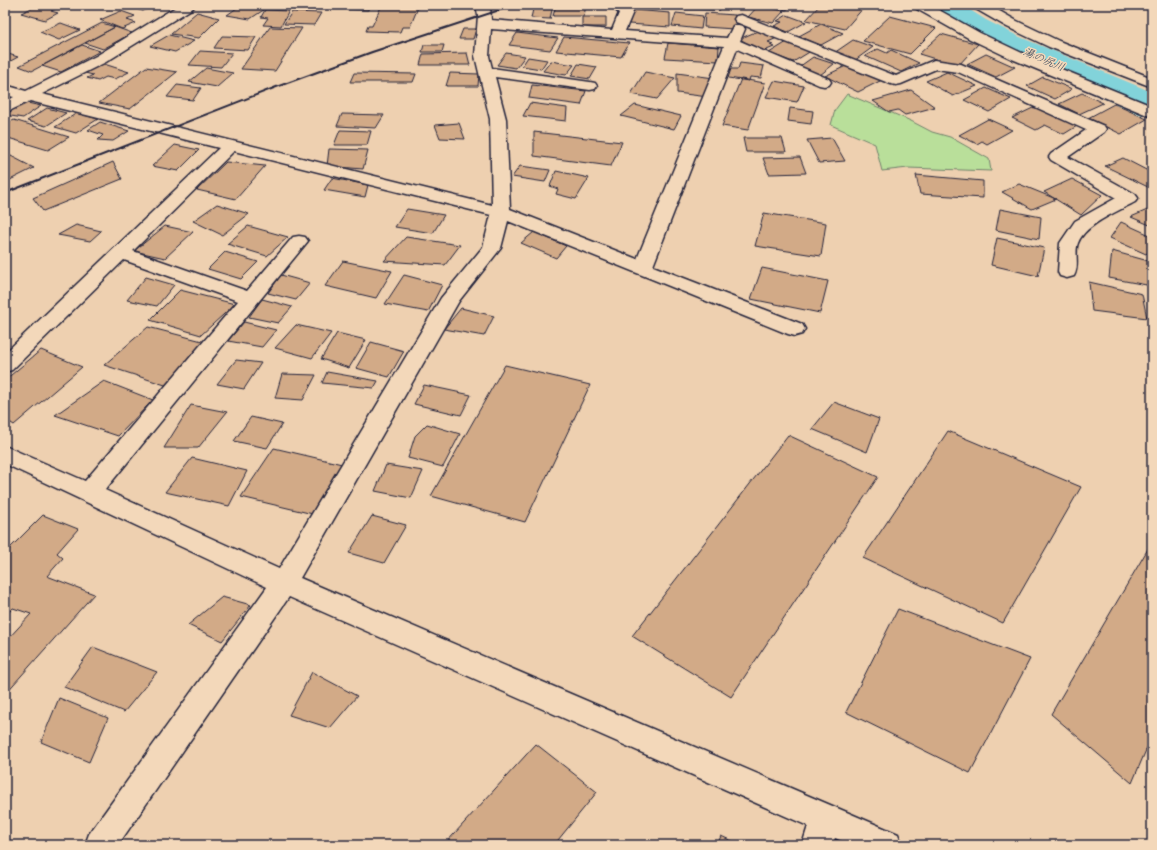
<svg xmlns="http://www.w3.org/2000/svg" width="1157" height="850" viewBox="0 0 1157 850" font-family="'Balsamiq Sans','Klee One',sans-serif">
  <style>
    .green { fill: #b9df9a; stroke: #6e806a }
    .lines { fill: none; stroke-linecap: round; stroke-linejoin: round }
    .river { fill: #82d3da; fill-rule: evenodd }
    .building { fill: #d2aa87; stroke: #22223b }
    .minor-casing { stroke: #22223b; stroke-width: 3 }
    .minor { fill: #f3d8ba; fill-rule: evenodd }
    .rail { stroke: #22223b; stroke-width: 2 }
    .labels { text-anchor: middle; stroke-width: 3; stroke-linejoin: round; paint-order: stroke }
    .far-water-label { font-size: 11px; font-style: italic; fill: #35455b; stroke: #f3d8ba }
  </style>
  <rect width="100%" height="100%" fill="#eed0b0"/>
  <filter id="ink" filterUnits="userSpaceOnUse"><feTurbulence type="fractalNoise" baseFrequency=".025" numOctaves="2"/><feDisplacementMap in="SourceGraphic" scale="8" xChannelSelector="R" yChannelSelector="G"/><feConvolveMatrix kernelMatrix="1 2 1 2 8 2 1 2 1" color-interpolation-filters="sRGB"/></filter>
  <g filter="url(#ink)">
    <path class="green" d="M847,94L911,121L932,132L950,137L989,159L991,171L908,168L882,171L875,144L831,125L835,110Z"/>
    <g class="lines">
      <path class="river" d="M924,5H962L986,20L1020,37L1152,92V117L1139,114L996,51L962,34L928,12Z"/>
    </g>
    <path class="building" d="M38,5H59L61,6L51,11L58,13L45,20L21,13Z
      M131,5H155L143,11L128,7Z
      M241,5H271L250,19L227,15Z
      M338,5H369L368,10L336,9Z
      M382,5H419L410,27H402L400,32L366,31L368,26H372Z
      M534,5H553L550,19L531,18Z
      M556,5H586L584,16H553Z
      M625,5H673L672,8Z
      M676,5H720V10L676,9Z
      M759,5L784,11L773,23L748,17Z
      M770,5H794L786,10Z
      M820,5H860L865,6L845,29L806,20Z
      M265,10L289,11L281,26L263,25L268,18L261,17Z
      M633,10L670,13V27L629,24Z
      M121,11L135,16L127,20L136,23L122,29L100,20Z
      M197,12L219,18L199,38L171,34Z
      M292,12L321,13L314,25L284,24Z
      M676,13L703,16L701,29L672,26Z
      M705,13L735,15L734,29L704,27Z
      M787,15L806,22L788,32L774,26L782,22L777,21Z
      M890,16L936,28L910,54L863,41Z
      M582,17H606V27H582Z
      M61,23L80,30L59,40L40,32Z
      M102,23L115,27L32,71L19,66Z
      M821,24L843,33L821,45L799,36Z
      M115,27L132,33L103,49L85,43Z
      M270,27L302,28L275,71L241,69Z
      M463,29H476L473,39H459Z
      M760,30L777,38L768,42L773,44L770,45L774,47L762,52L742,43L745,42L739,39Z
      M517,33L558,38L550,50L509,45Z
      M941,34L978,44L958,66L919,54Z
      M169,35L194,41L175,52L150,46Z
      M222,36L256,37L248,50L214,48Z
      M564,37L629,43L621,57L556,51Z
      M853,40L873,47L854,61L834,53Z
      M787,42L811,51L793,62L769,53Z
      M668,43L719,47L718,61L665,58Z
      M82,45L100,51L61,72L42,66Z
      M424,45H444L442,52H422Z
      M878,49L887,53L891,50L919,63L901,72L865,56Z
      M200,51L232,53L221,67L189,65Z
      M5,53L18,57L5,64Z
      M467,53L470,65H420L423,54Z
      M506,53L525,56L516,68L497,65Z
      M986,54L1015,67L996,77L967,64Z
      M528,57L547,60L541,69L522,66Z
      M813,57L834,64L820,75L799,67Z
      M551,61L574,65L566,75L543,71Z
      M101,63L129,72L115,79L106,77L98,81L87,78L93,75L85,73Z
      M740,63L764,66L761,78L750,77L749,81L728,78L731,69H738Z
      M578,64L597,67L590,79L571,76Z
      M848,65L882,80L858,92L825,76Z
      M146,67L177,72L130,109L99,103Z
      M206,68L233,73L217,87L189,82Z
      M645,72L675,78L657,99L631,94Z
      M947,72L977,86L953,96L926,81Z
      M354,73L416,74L413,82H350Z
      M450,73L479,74L478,86H446Z
      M677,73L714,78L708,97L677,93Z
      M1043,77L1072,89L1055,99L1027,86Z
      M741,79L765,83L748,130L722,126Z
      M774,81L804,86L797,102L766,97Z
      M177,85L201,88L193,100L167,97Z
      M532,85L586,91L581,105L529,98Z
      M986,88L1011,99L989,112L964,100Z
      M911,90L935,107L905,115L898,110L889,112L873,101Z
      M1082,93L1103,103L1079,114L1059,104Z
      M23,102L41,106L23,118L5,115Z
      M530,103L567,108L566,121L523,116Z
      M1114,104L1147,119L1121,134L1088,118Z
      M635,105L681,116L674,129L621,116Z
      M1035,107L1077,126L1064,134L1045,125L1036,130L1012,118Z
      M47,108L66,113L46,126L27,121Z
      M790,108L813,111L811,124L788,121Z
      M77,113L98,119L76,133L55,127Z
      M342,114L384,115L376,128L337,126Z
      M988,119L1012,130L987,144L982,141L977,144L959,135Z
      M14,120L69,137L48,150L5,137V125Z
      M100,122L129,131L113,141L98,140L103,135L88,130Z
      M459,123L465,139L440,138L435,125Z
      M340,130L371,131L367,145H334Z
      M534,132L622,142L611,166L534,156Z
      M743,138H782L786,152H746Z
      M832,138L845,161L819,163L807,140Z
      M175,145L199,150L178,171L152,166Z
      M329,149L368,150L363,169L327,166Z
      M9,155L34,168L10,180L5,178V157Z
      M800,157L806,173L769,174L763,158Z
      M1123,158L1152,173V189L1105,166Z
      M113,162L122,179L43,211L33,198Z
      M226,162L265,166L236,199L197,190Z
      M520,166L550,170L545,182L512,177Z
      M556,171L589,178L576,199L556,194L558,189L550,186Z
      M916,175L983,181V198L920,194Z
      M332,178L368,185L365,197L324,190Z
      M1072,179L1102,195L1081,215L1044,192Z
      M1019,184L1056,199L1032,209L1002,192Z
      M217,204L249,214L222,235L193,221Z
      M1152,208V226L1131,217Z
      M407,209L444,215L433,233L395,227Z
      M1000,209L1041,217L1039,239L996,230Z
      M764,213L826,223L821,256L755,246Z
      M1121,222L1152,236V248L1146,254L1110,238Z
      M76,225L101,231L90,241L58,235Z
      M165,226L193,232L165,258L134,251Z
      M248,226L288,237L267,256L227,244Z
      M534,232L566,246L556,258L521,243Z
      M406,237L460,245L445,265L384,261Z
      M997,238L1044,248L1038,276L991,265Z
      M1112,251L1152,262V286L1109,278Z
      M225,252L258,262L241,279L208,269Z
      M343,261L392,271L376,298L325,286Z
      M762,268L828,281L820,313L751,299Z
      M281,275L310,283L296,300L268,293Z
      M404,275L442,285L428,312L385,304Z
      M146,277L174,285L157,306L127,300Z
      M1089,282L1142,294L1147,318L1092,311Z
      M180,290L235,304L201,335L150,320Z
      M262,299L292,307L278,323L249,317Z
      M461,308L494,316L484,336L444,329Z
      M244,322L276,330L262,347L228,341Z
      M296,325L331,333L312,358L275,348Z
      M148,327L206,342L165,385L104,365Z
      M337,333L366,340L349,368L321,359Z
      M371,342L404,351L389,377L356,368Z
      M41,350L82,367L14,425L5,419V380Z
      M236,360L261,363L244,389L217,384Z
      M505,365L590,385L525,522L431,496Z
      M327,372L378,381L374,388L322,383Z
      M282,374L316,375L303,400L275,398Z
      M104,381L153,400L118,436L55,415Z
      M424,385L471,395L461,415L414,404Z
      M834,402L879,419L867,452L812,429Z
      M191,405L227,412L198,448H164Z
      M251,417L282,424L267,448L234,441Z
      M427,424L460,434L443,467L408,458L415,436Z
      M948,431L1081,487L1003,623L863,558Z
      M788,435L878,477L731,697L632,636Z
      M274,448L342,464L313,514L241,497Z
      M192,458L247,471L229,506L165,492Z
      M386,465L423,471L411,498L375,491Z
      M43,515L78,529L57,553L63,558L47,576L94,594L5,694V642L31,614L13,608L5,616V553Z
      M372,516L406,525L384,563L349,553Z
      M1152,542V736L1132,783L1051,714Z
      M222,597L251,605L222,641L188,625Z
      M898,609L1030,659L970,773L846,712Z
      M93,647L157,672L124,712L64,687Z
      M312,672L357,696L330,728L289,715Z
      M59,698L108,718L89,762L41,742Z
      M536,744L597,792L554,845H444Z
      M721,836L741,845H717Z"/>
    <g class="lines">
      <g class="minor-casing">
        <path id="minor" d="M179,5H195L193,8L106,62L42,94L492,205L490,119L475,56L478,15L476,5H490L491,20L612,30L619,13L612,7L613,5H627L633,12L625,31L727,38L733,26L738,25L743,26L745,29L740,41L829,79L831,82L829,85L824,86L819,85L737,49L653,266L802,324L805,329L802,334L795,336L788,334L508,221L501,248L459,301L300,578L898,834L902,845H852L835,838L832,845H802L808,826L289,597L118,845H85L89,834L267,587L5,464V446L85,481L238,301L124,260L12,370L5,372V353L219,148L30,101L5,113V102L14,97L5,95V85L26,91L96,56ZM491,29L724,46L637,259L510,209L506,119L495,77L590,90L595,89L597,86L595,83L590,82L492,68L489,56ZM234,151L491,215L483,247L441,298L279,569L105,490L308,241L305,237L299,236L293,237L247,291L133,251Z
          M871,5H886L884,8H873Z
          M913,5H930L980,33L1022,53L1152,106V117L1012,59L970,39L915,8Z
          M972,5H989L1017,21L1059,41L1152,78V87L1049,47L1007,27L974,8Z
          M741,15L896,76L934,60L961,64L1104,126L1106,129L1104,132L1068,157L1135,194L1138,198L1135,202C1119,211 1085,224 1078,243C1074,253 1080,266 1074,276L1067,278L1060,276L1058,272L1060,243L1075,221L1116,198L1051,160L1049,157L1051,154L1086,130L958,72L936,69L901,84L896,85L891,84L736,22L734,19L736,16Z"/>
      </g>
      <use href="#minor" class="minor"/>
      <path class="rail" d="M5,193L279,86L372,52L515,5"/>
    </g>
  </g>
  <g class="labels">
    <g class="far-water-label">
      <text transform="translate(1044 59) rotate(23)" y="4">湯の尻川</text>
    </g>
  </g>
  <rect width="1157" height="850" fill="none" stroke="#f3d8ba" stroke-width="20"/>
  <rect x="10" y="10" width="1137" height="830" fill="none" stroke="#22223b" stroke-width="1.5" filter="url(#ink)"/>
</svg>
